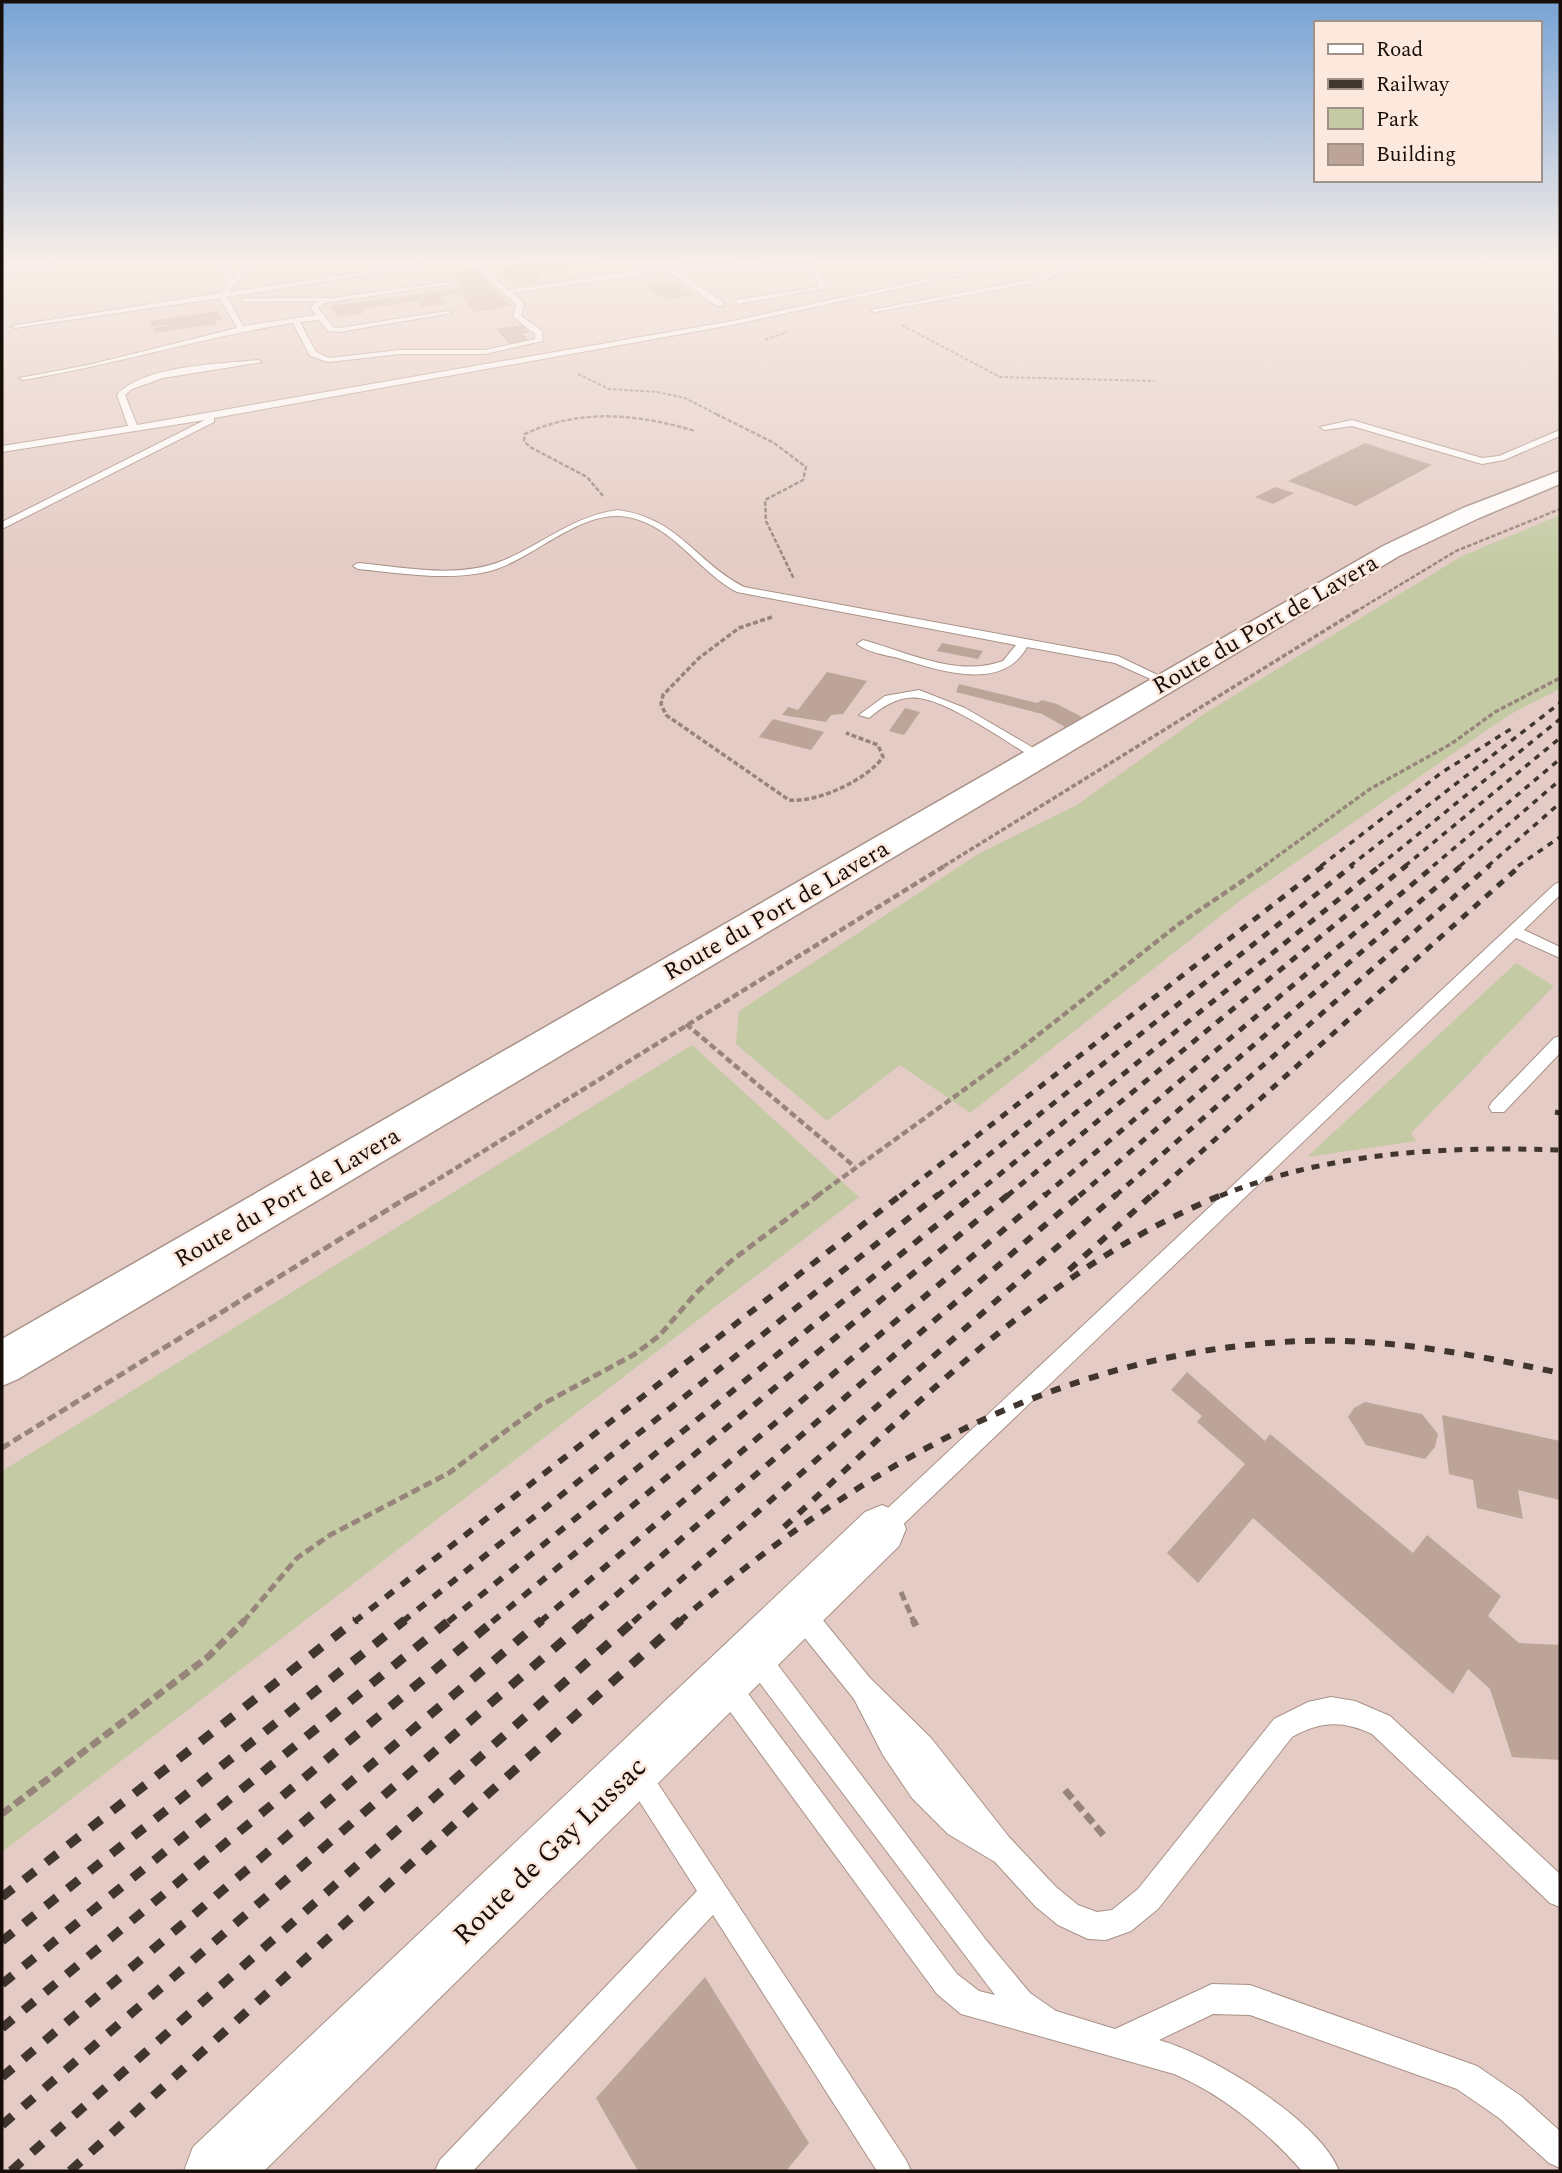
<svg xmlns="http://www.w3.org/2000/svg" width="1562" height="2173" viewBox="0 0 1562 2173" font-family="Spectral,serif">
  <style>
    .industrial { fill: #e4cbc5 }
    .green { fill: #c4cba4 }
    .building { fill: #bca598 }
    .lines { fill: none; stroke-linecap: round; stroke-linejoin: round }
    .lane-casing { stroke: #a99286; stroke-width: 2 }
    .street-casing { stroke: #a99286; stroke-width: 2 }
    .secondary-casing { stroke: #a99286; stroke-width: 3 }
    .path-far5 { stroke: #97857b; stroke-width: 2; stroke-dasharray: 3.5 2; stroke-linecap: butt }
    .path-far4 { stroke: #97857b; stroke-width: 2.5; stroke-dasharray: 4.5 2; stroke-linecap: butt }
    .path-far3 { stroke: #97857b; stroke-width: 3.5; stroke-dasharray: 5 2.5; stroke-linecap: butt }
    .path-far2 { stroke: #97857b; stroke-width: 4.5; stroke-dasharray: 7 3.5; stroke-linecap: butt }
    .path-far1 { stroke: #97857b; stroke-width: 5; stroke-dasharray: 9 4.5; stroke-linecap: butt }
    .path { stroke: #97857b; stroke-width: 7; stroke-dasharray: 11 5; stroke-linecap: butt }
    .lane { fill: #fff; fill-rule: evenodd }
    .street { fill: #fff; fill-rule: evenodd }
    .secondary { fill: #fff; fill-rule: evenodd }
    .rail-far3 { stroke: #413530; stroke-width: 3.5; stroke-dasharray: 6 6; stroke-linecap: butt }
    .rail-far2 { stroke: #413530; stroke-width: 5; stroke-dasharray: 8 8; stroke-linecap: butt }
    .rail-far1 { stroke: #413530; stroke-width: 6; stroke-dasharray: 10 10; stroke-linecap: butt }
    .rail { stroke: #413530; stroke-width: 9; stroke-dasharray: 14 14; stroke-linecap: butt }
    .labels { text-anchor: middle; stroke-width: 5; stroke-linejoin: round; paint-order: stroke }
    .street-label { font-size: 24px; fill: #170e0a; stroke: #fce8dd }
    .near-street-label { font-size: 28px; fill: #170e0a; stroke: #fce8dd }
  </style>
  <rect width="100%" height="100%" fill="#f2d9cc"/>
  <path class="industrial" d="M2,263H1560V2171H2Z"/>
  <path class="green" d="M1560,515V689L1509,715L1241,900L970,1113L900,1065L827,1121L736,1044L739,1011L980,853L1077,805L1204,714L1462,556Z
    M1516,963L1554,986L1411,1133L1416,1141L1307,1157Z
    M692,1045L859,1197L2,1852V1471Z"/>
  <path class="building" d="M522,263H599V265L539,273L542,276H538L543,282L515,285L497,269Z
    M678,263H739V265L678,266Z
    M474,269L512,306L475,312L459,294L440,297L447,304L422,307L417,301L362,309L364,313L338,317L330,306L461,288L447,273Z
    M673,282L693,295L665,300L646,286Z
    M217,311L222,320L215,321L217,324L155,333L153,328L177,324L152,326L150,321Z
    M522,325L529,333H522L529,341L509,344L496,329Z
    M1365,443L1432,465L1356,506L1288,481Z
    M1275,487L1294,493L1273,504L1255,497Z
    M942,643L983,651L978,659L937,651Z
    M827,672L867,681L843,714L831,715L826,722L782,715L788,707L798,710Z
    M959,684L1037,703L1042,700L1057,704L1082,717L1065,727L1042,714L956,692Z
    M905,708L920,712L904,735L889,731Z
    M773,719L824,732L811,750L759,737Z
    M1187,1372L1265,1441L1270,1434L1413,1553L1427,1535L1501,1596L1488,1616L1519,1643L1560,1645V1760L1512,1757L1490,1689L1468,1669L1453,1694L1253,1518L1198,1583L1167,1553L1245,1464L1197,1422L1202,1416L1171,1390Z
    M1365,1402L1422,1414L1438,1434L1435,1447L1425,1459L1366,1445L1348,1417L1354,1408Z
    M1442,1415L1560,1441V1500L1518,1490L1523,1519L1477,1508L1473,1480L1449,1474Z
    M705,1977L809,2143L786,2171H638L596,2098Z"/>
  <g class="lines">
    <g class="lane-casing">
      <path id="lane" d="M61,263H80L2,274V270Z
        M216,263H222L232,280L247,263H253L229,292L427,263H443L227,297L243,326L316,315L310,307L318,301L241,302L244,298H331L447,282L451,284L325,303L318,308L333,327L339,328L448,311L452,313L339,332L328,331L319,320L300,322L316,352L329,358L400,350H485L535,339V334L513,317L516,304L470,263H477L508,290L666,266L815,264L827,288L738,304L735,300L819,287L812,268L677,270H674L723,302V306H717L667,271L512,293L524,303L521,316L542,331L543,341L485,354H400L328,362L310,356L293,323C202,337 114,365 23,380L19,378L88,365L237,328L220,298L15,328L11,326L221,293L228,284Z
        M1003,263H1015L732,325L214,418V422L2,529V522L205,420L2,452V446L128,426L117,395C143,365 220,364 258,360L262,362L163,378L132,389L125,395L137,425L732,321Z
        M1083,263H1093L1029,284L875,312L871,310L1028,280Z
        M1352,420L1482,458L1499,456L1560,430V436L1504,460L1482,464L1352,426L1324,430L1320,427Z
        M618,510C680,519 694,561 744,587L1118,656L1172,682L1166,686L1115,663L1027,647C1002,693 937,670 898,658C885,655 867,652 857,644L863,640C907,652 958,678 1003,661L1016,645L737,592C701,573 678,533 639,520C585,500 536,561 486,572C444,581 400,573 358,569L353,566L358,563C404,567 457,579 502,561C543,544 573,516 618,510Z
        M919,690L965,708L1047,756L1045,759H1035C1007,742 950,702 919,698C900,695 883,706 869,718L859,715L885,696Z
        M1560,882V895L1524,930L1560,947V958L1516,938L890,1537L882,1541L874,1537L870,1529L874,1521L1555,884Z
        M1560,1036V1053L1504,1112H1492L1489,1107L1492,1102L1554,1038Z
        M800,1600L809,1603L870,1678L931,1738L1009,1837L1056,1887L1078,1905L1097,1912L1112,1910L1138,1889L1274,1719L1308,1702L1331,1697L1355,1701L1390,1716L1560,1874V1907L1550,1903L1372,1734C1343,1720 1320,1721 1292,1737L1158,1909L1131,1931L1106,1940L1088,1939L1058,1925L1036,1907L995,1862L948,1834L912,1798L883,1755L854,1699L791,1621L788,1612L791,1603Z
        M756,1645L765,1648L986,1940L1030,1993L1056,2011L1115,2029L1212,1984L1250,1985L1477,2066L1521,2096L1560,2131V2168L1549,2163L1499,2118L1457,2089L1250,2015L1213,2014L1159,2040C1210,2054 1320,2120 1339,2171H1302C1268,2132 1222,2094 1174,2074L961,2014L937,1994L717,1694L713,1685L717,1676L726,1672L735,1676L957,1974L979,1991L995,1995L747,1666L744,1657L747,1648Z
        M636,1760L645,1764L906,2160L911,2171H877L713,1915L473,2171H435L440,2160L697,1891L627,1782L623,1773L627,1764Z"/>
    </g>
    <g class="street-casing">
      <path id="street" d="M882,1505L899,1512L906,1529L899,1546L264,2171H184L193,2147L865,1512Z"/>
    </g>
    <g class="secondary-casing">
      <path id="secondary" d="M1560,471V484L1479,518L1399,556L18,1379L2,1386V1339L1383,546L1463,508Z"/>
    </g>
    <path class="path-far5" d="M1369,263L1388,272
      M1481,263L1507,269
      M902,325L1000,377L1154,381
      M765,340L787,332
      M578,374L609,389L657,392L685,398L720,416"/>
    <path class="path-far4" d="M716,414L774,443L806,467L803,480L765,500L766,521L794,579
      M603,496L587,477L530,447L524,441L525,434C579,408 639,414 695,431
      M1355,612L1456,551L1560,509"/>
    <path class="path-far3" d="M772,617L739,628L699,658L663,695L661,704L666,715L789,800C817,803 867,780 883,757L878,745L846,733
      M944,866L1358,610
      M1264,866L1370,789L1451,744L1495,712L1560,678"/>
    <path class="path-far2" d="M686,1024L855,1167
      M411,1196L946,865
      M817,1196L1019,1050L1179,924L1266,865"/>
    <path class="path-far1" d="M2,1448L413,1194
      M901,1592L914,1622
      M243,1622L297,1558L330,1535L449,1473L541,1405L635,1354L659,1336L696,1293L731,1261L820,1194"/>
    <path class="path" d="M913,1620L916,1626
      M1065,1790L1105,1837
      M2,1814L209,1656L245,1620"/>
    <use href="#lane" class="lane"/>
    <use href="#street" class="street"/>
    <use href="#secondary" class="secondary"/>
    <path class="rail-far3" d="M1321,866L1441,773L1514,727
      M1350,866L1560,703
      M1379,866L1560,719
      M1405,866L1560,738
      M1433,866L1560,759
      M1460,866L1560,780
      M1488,866L1560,803
      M1518,866L1560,837"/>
    <path class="rail-far2" d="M1555,1112L1560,1113
      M900,1196L1324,865
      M937,1196L1353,865
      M973,1196L1381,865
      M1007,1196L1407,865
      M1044,1196L1435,865
      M1079,1196L1462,865
      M1115,1196L1490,865
      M1152,1196L1521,865
      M1220,1196C1328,1152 1444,1146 1560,1150"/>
    <path class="rail-far1" d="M1069,1270L1153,1194
      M784,1527C919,1403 1051,1264 1224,1194
      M354,1622L902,1194
      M402,1622L939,1194
      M448,1622L975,1194
      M492,1622L1009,1194
      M540,1622L1046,1194
      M585,1622L1081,1194
      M633,1622L1117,1194
      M679,1622C859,1468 1060,1350 1303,1341C1389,1338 1476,1355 1560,1373"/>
    <path class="rail" d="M2,1897L356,1620
      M2,1941L405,1620
      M2,1984L450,1620
      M2,2028L495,1620
      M2,2077L542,1620
      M2,2125L587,1620
      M11,2171L635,1620
      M70,2171L681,1620"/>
  </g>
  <linearGradient id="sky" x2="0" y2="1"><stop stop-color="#77a3d5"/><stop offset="0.46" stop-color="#f9eee8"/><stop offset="1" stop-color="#f9eee8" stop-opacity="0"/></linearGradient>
  <rect width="1562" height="567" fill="url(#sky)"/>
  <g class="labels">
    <g class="street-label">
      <text transform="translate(1265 624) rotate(-30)" y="8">Route du Port de Lavera</text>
      <text transform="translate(776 910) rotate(-30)" y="8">Route du Port de Lavera</text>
      <text transform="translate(287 1197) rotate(-30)" y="8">Route du Port de Lavera</text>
    </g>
    <g class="near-street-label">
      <text transform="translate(549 1850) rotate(-44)" y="10">Route de Gay Lussac</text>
    </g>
  </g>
  <rect width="1562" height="2173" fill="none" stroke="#170e0a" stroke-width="7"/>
  <rect x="1314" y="21" width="228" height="161" fill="#fce8dd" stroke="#a09189" stroke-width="2"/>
  <rect x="1328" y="44" width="35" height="10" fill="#ffffff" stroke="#a09189" stroke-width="2"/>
  <text x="1376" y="56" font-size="21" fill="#170e0a">Road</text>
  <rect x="1328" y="79" width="35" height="10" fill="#413530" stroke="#a09189" stroke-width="2"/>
  <text x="1376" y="91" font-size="21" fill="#170e0a">Railway</text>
  <rect x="1328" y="108" width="35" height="21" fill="#c4cba4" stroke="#a09189" stroke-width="2"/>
  <text x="1376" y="126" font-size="21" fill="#170e0a">Park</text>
  <rect x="1328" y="144" width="35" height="21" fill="#bca598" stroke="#a09189" stroke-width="2"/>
  <text x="1376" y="161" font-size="21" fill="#170e0a">Building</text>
</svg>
